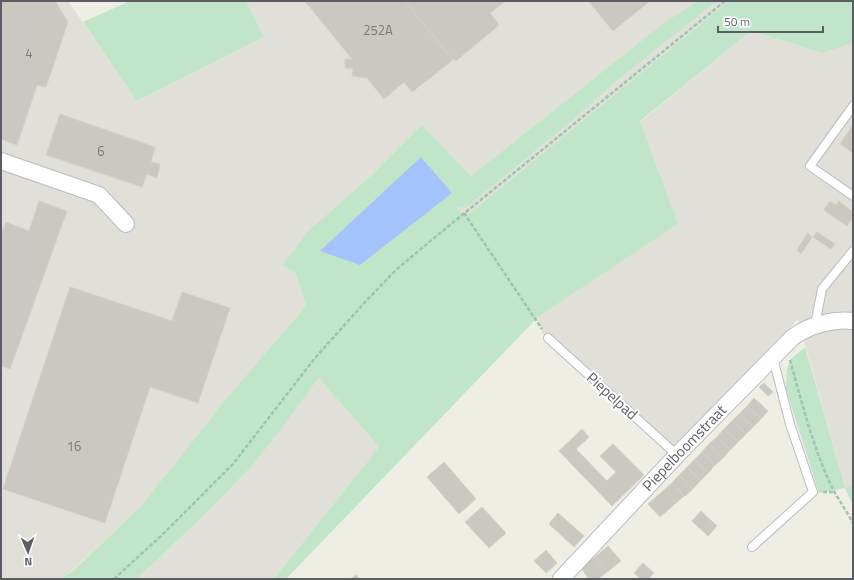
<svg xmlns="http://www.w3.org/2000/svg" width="854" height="580" viewBox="0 0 854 580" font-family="'Titillium Web',sans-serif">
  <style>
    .industrial { fill: #e0dfd8 }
    .green { fill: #c0e5c8 }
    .water { fill: #a4c3fd }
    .building { fill: #cac8c1; stroke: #d2d1c2 }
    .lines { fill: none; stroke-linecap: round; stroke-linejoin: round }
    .lane-casing { stroke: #bbbcc2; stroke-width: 10 }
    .street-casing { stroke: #bbbcc2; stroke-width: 18 }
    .path { stroke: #9ac6b0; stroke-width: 2.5; stroke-dasharray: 4 2; stroke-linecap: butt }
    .lane { stroke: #fff; stroke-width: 8 }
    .street { stroke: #fff; stroke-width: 16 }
    .labels { text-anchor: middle; stroke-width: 4; stroke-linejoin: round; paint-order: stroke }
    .number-label { font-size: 13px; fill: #78787b }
    .street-label { font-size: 15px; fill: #5c5d64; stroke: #fff }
  </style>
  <rect width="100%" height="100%" fill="#eeeee4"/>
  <path class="industrial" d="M1,1H68L137,101L264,37L246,1H698L665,22L471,176L422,125L372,175L307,232L283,265L296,274L306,306L231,393L142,505L72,571L60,579H1Z
    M717,1H729L469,214L466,219L457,208L467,207L574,119L614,83Z
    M751,31L823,53L853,43V486L845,488L798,319L667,453L547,341L540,328L538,317L678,224L640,122Z
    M319,378L379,447L274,579H136L174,544L240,478L275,437Z"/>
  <path class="green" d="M130,1H246L264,37L137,101L83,22Z
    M698,1H717L614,83L574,119L467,207L457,208L466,218L469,214L729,1H853V43L823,53L751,31L640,121L678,224L538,317L286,579H274L379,447L319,378C293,412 269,448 239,479C206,514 171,547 136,579H60L73,571L142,505L231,393L306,306L296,274L283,265L307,232L372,175L422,125L471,176L665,22Z
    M805,347L845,488L853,486V505L845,488L819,493L786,389L787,369L790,360Z"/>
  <path class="water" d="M421,157L452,193L360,265L320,251Z"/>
  <path class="building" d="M1,1H55L68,22L46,87L37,85L17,145L1,139Z
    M305,1H405L453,60L412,92L404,82L384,99L367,78L352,76L353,68H345V59H352Z
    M405,1H506L490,13L499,25L456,61L455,59L453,60Z
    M588,1H650L613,31Z
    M60,114L155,147L151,162L160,164L157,178L147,174L142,187L46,155Z
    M853,125V153L840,144Z
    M39,201L67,211L10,369L1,366V236L6,222L29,231Z
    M830,201L836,205L839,201L853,212V217L847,226L824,210Z
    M817,232L835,244L831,249L813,237Z
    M808,233L812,237L801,254L797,250Z
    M70,287L172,321L182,292L230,308L198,403L150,387L105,523L3,489Z
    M764,383L773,392L768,396L759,387Z
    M754,398L768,411L761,419L747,406Z
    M747,406L761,419L753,427L739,414Z
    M739,414L753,427L746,434L732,421Z
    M732,421L746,434L738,442L724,429Z
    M582,429L589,437L576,449L607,481L616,472L600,456L613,444L644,475L612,506L559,451Z
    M724,429L738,442L730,450L717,437Z
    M717,437L730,450L723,458L709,444Z
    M709,444L723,458L715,465L702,452Z
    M702,452L715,465L708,473L694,460Z
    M694,460L708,473L700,481L687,467Z
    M444,462L476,499L459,514L427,477Z
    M687,467L700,481L693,489L679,475Z
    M679,475L693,489L685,496L672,483Z
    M672,483L684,496L660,517L648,504Z
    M482,507L506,533L489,548L465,522Z
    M701,511L717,526L708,536L692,521Z
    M558,513L584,536L574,547L549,524Z
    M608,546L621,561L607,572L595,557Z
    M546,550L557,563L546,573L534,561Z
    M595,557L607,572L598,579H589L581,568Z
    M643,563L654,573L648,579H641L634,573Z
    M356,575L359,579H350Z"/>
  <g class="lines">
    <g class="lane-casing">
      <path id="lane" d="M853,106L810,166L853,196
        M815,325L822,289L853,251
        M548,338L677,455
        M752,547L813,492L790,424L773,358"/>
    </g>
    <g class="street-casing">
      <g id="street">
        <path d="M1,161L99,195L126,224"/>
        <path id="s1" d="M561,579L677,455L793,337C810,325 832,319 853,321"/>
      </g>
    </g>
    <path class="path" d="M464,213L542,329
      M790,360C802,403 814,452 834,491C840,502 847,512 853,523
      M823,492H834
      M114,579L162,535L233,464L315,358L366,301L396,270L434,238L725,1"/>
    <use href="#lane" class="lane"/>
    <use href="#street" class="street"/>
  </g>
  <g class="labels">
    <g class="number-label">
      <text x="378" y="35">252A</text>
      <text x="29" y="58">4</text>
      <text x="101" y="156">6</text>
      <text x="74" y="451">16</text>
    </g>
    <g class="street-label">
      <text transform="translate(612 396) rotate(42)" y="5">Piepelpad</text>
      <text dy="5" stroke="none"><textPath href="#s1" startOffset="180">Piepelboomstraat</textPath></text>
    </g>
  </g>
  <rect width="854" height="580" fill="none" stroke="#5c5d64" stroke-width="4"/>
  <g transform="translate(28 552) rotate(178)" stroke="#ffffff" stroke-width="3" paint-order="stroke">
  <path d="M0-3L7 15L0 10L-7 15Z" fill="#5c5d64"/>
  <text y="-6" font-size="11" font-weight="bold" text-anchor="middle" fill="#5c5d64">N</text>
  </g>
  <path d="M718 26v6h105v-6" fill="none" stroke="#5c5d64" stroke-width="2"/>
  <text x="724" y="26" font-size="12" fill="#5c5d64" stroke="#ffffff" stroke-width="3" paint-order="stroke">50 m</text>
</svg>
